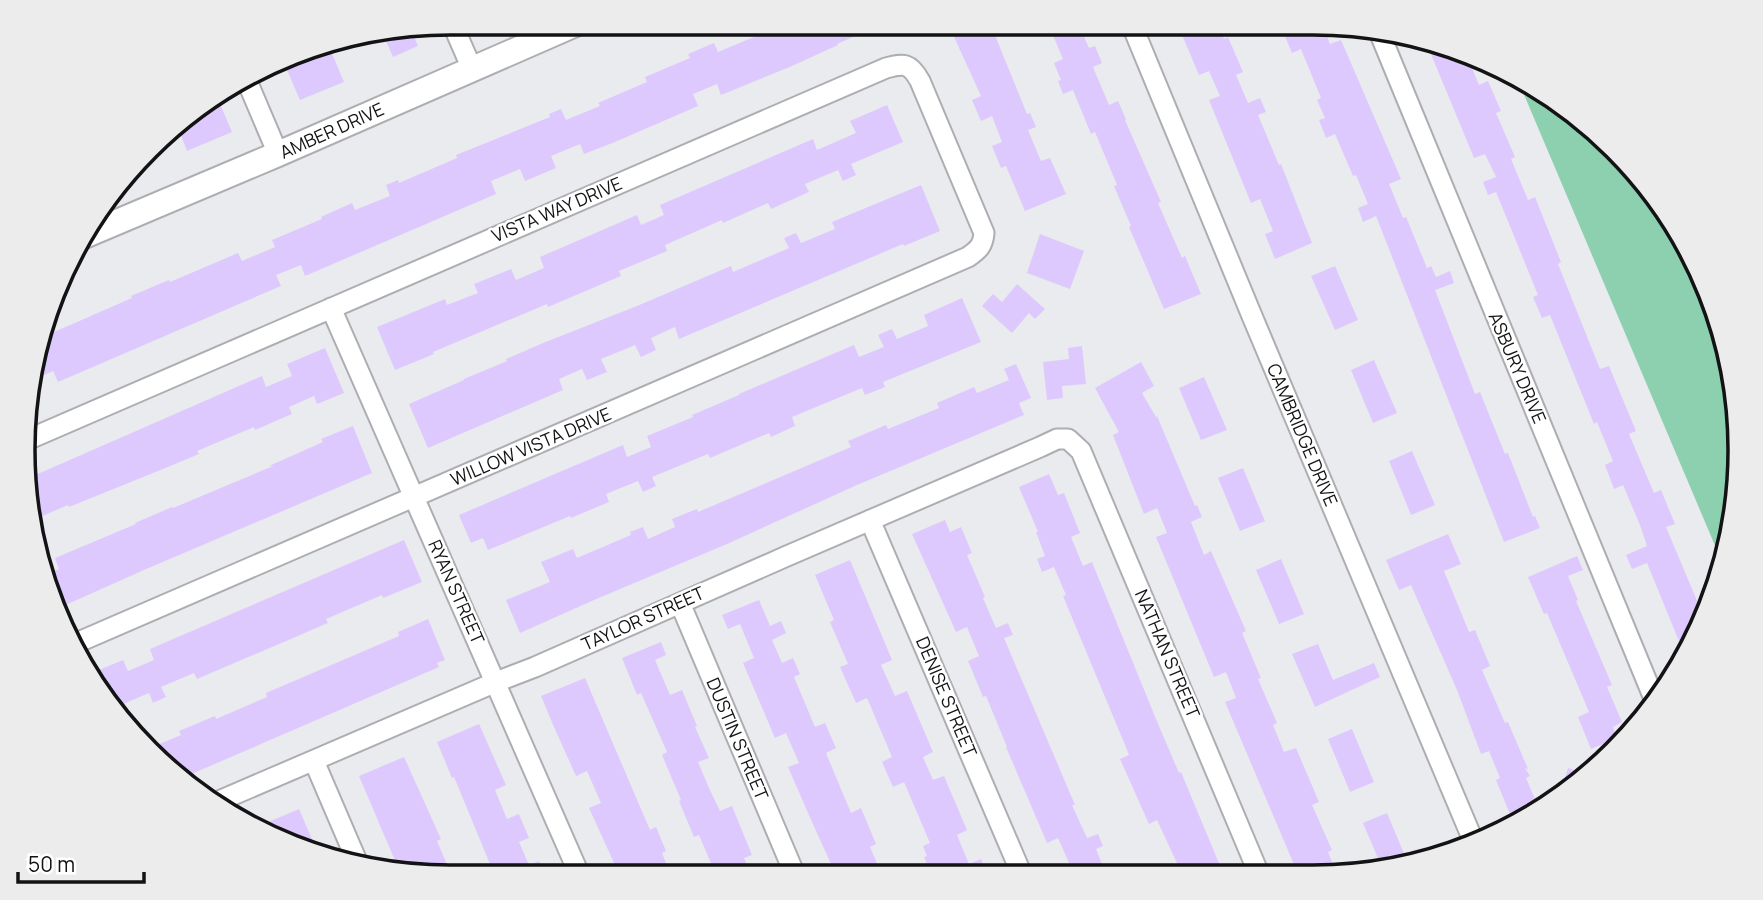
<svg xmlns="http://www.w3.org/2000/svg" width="1763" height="900" viewBox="0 0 1763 900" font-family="Manrope,sans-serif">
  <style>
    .green { fill: #8cd0b0 }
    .building { fill: #dec9fe }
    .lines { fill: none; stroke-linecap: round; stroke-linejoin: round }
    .minor-casing { stroke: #adaeb1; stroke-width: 23 }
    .tertiary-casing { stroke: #adaeb1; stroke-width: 28 }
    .minor { stroke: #fff; stroke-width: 19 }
    .tertiary { stroke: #fff; stroke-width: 24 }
    .labels { text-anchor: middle; stroke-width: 5; stroke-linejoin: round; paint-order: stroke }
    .street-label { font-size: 18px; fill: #131315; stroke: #fff }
    .rim { fill: none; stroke: #131315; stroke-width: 3.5 }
  </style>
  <rect width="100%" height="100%" fill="#eaebee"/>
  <path class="green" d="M1517,78L1634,169L1718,313L1739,478L1719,555Z"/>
  <path class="building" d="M787,23H885L837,44L838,45L792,66L721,95L717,84L693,94L698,106L615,142L584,154L580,144L551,156L556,168L525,181L520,169L491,181L496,194L305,276L301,265L276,275L281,286L58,382L53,371L33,380L38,339L132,298L131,296L169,280L170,282L238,253L242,261L275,247L272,240L322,219L321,217L352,203L355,210L390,196L386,185L398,180L399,183L457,158L456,155L550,117L549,114L561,109L566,120L600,106L598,103L647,82L645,77L690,58L688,54L714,43L718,52Z
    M961,23H990L1027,114L1030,113L1036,127L1028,130L1041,161L1050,158L1066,194L1025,211L1006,166L1001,168L992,146L1002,142L992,116L981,121L972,100L981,96L950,28Z
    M1048,23H1078L1089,48L1095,46L1102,63L1093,67L1109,105L1118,101L1126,119L1125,120L1161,202L1158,203L1182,258L1185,256L1201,294L1164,309L1129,227L1131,226L1114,186L1117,185L1095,132L1091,134L1073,90L1063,94L1058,81L1061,80L1054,63L1063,59Z
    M1177,23L1218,24L1224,39L1228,37L1243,72L1236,75L1248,103L1260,98L1266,112L1258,115L1279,165L1281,164L1312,243L1275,259L1265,234L1273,231L1260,199L1251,203L1209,100L1220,96L1209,71L1199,75Z
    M1280,24H1322L1330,44L1341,40L1401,179L1389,184L1403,218L1406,217L1427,268L1431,266L1436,277L1450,271L1454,283L1435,290L1475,394L1480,392L1505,454L1508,453L1533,517L1535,516L1540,528L1504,542L1376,216L1363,222L1358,208L1368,204L1356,175L1353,176L1335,134L1326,138L1319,120L1325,118L1317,100L1321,98L1301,49L1292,53Z
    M411,29L418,46L393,57L383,34Z
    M1428,47L1468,58L1479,85L1488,81L1501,111L1496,113L1515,157L1511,159L1528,200L1535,197L1561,262L1558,264L1600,369L1609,366L1636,431L1629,434L1654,493L1661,490L1675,524L1666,527L1703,615L1696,639L1685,656L1647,563L1632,569L1626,555L1647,546L1640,525L1623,485L1614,489L1605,465L1613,461L1597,422L1594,424L1550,315L1542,318L1533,297L1538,295L1496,192L1488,195L1483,182L1496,177L1485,154L1474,158Z
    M331,51L344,82L300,100L287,70Z
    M217,97L232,132L187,151L177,125L180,122L198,114L196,108Z
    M887,105L903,142L851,164L856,175L843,181L838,170L805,184L809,192L771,209L768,203L723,223L722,220L665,245L667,251L619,271L621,276L548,307L547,304L433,352L434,354L395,370L377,327L445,299L447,305L478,293L474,284L511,269L516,280L544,268L540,257L637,215L641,225L664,215L660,205L813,139L817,150L856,133L850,121Z
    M921,185L940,231L904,246L903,244L679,339L675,327L651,338L656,350L641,357L635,345L601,359L607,372L587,380L582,369L559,379L563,390L428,448L409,404L464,380V379L507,361L506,359L543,343L637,306L731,266L733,272L789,248L784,238L796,233L801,243L835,229L832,222Z
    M1040,234L1084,251L1070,289L1027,273Z
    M1335,266L1358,320L1335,330L1311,276Z
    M1017,284L1045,309L1035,319L1029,313L1012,333L982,306L993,294L1002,302Z
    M962,298L981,342L883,382L885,387L865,395L862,388L792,417L795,426L771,437L769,433L710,458L708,454L652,477L656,486L643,492L638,481L606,494L609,502L571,518L570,516L488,550L483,538L471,543L459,515L623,445L627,457L651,447L647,436L693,417L692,415L739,395V394L854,345L859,357L884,347L878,335L892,329L897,339L928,326L924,315Z
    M1082,346L1086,384L1062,386L1063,398L1047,400L1043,362L1069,359L1068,348Z
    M325,348L344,393L317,404L314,396L289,407L292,414L255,430L254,427L197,451L199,454L163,469L69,507L68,505L33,520L24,480L262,376L266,387L292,376L287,364Z
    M1374,360L1397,413L1373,423L1351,370Z
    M1141,362L1154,386L1142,393L1156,417L1157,416L1195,506L1197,505L1202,517L1191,522L1204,555L1211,551L1246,631L1242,633L1261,678L1258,679L1277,723L1273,725L1284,752L1296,748L1319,802L1312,805L1332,850L1328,852L1337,874H1298L1225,702L1236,698L1226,672L1214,677L1156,537L1167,533L1157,508L1144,514L1113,435L1119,432L1095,388Z
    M1016,364L1031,398L1019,403L1024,415L857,485L727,544L594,600L520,633L506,600L550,582L541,562L573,549L577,558L631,535L630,532L643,527L648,539L675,527L672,519L697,509L698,512L851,447L848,441L886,425L888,429L939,408L937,403L974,387L977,393L1009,380L1004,369Z
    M1204,377L1227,430L1201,440L1179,388Z
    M353,426L372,473L144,570L61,607L47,574L59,569L55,558L136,524L135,523L172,507L173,508L273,466H269L323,442L321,439Z
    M1412,451L1435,505L1411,515L1389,461Z
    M1243,468L1265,521L1240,531L1218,478Z
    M1049,474L1058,495L1064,493L1080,533L1071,537L1083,566L1092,562L1156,719L1179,773L1181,772L1221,868L1206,874H1182L1157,820L1149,824L1120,759L1129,755L1125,745L1063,596L1066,595L1054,567L1042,572L1037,559L1045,556L1036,532H1038L1019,487Z
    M945,520L950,532L961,527L972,553L967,555L985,597L983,598L996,628L1008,623L1013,635L1004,638L1075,805H1072L1087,838L1098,834L1103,846L1096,849L1106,874H1074L1058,838L1047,843L1006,747H1007L986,696L983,697L968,661L979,656L967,627L956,632L912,534Z
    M1448,534L1461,564L1444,571L1469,632L1475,630L1490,666L1482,670L1505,723L1508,722L1528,769L1525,768L1530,776L1526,778L1540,811L1514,824L1496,780L1500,778L1489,751L1481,754L1457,690L1411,585L1399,590L1386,560Z
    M404,540L422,582L383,598L382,595L326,619L328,623L197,679L194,673L161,687L166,697L153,703L149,693L114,708L92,673L123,660L128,671L154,660L150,649Z
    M1577,556L1583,570L1568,576L1578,600L1576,601L1612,685L1607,687L1622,722L1613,727L1617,738L1591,749L1578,717L1589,712L1547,613L1544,614L1528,577Z
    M1281,559L1304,614L1279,624L1256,570Z
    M850,560L892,660L881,665L895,696L907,691L933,752L923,757L933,780L944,776L967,830L957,835L969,864L981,859L987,875H945L941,866L930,871L924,857L927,856L923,846L930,843L904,782L893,787L882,762L892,757L867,698L856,703L840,667L848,664L830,622L834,620L815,575Z
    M759,600L770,626L781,621L786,633L772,640L782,663L793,658L800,674L794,677L815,727L825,723L836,748L826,753L851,813L861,808L876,844L870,847L882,875H836L812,822L788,767L799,763L786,733L775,738L743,663L754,658L740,624L728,629L722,615Z
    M428,619L445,660L437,663L439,667L187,776L150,748L181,735L179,731L215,716L216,719L267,697L266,693L399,636L398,632Z
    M661,642L666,655L655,660L670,695L682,690L697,726L695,727L709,758L698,762L709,788L720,811L732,806L752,855L744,858L749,869L735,875H716L699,835L694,837L679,801L681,800L662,755L667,752L641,693L637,695L622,658Z
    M1318,644L1333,680L1374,663L1380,677L1315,707L1292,654Z
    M585,678L650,830L656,827L666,851L662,853L671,876H620L589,808L601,803L587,771L576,776L554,727L541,696Z
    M479,724L506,785L495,790L507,819L519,814L529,838L519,842L529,865L539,861L545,876H495L454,777L452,778L437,742Z
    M1352,729L1374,782L1350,792L1328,739Z
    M404,757L441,839L437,841L452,876H422L399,870L359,776Z
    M1568,768L1586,774L1574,784L1564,781Z
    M299,809L312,839L301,844L261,833L254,828Z
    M1387,813L1408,863L1383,870L1363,823Z"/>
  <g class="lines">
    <g class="minor-casing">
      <path id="minor" d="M452,23L472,69
        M1131,23L1252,316L1475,845
        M1380,34C1470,257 1565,478 1655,701
        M247,81L278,154
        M331,308C413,498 498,686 580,876
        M27,440L886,68C904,63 910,63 920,81L984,233C983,246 978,250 968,257L74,644
        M870,520L1022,875
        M680,603L795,875
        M314,761L356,859
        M219,801L496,682L535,667L787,556L1040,447L1057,439H1068L1081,451L1259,874"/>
    </g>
    <g class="tertiary-casing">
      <path id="tertiary" d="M84,236L278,154L578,23"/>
    </g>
    <use href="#minor" class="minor"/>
    <use href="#tertiary" class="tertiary"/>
  </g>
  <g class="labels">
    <g class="street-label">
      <text transform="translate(332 131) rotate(-24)" y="6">AMBER DRIVE</text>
      <text transform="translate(557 210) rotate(-23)" y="6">VISTA WAY DRIVE</text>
      <text transform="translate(1517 368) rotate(67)" y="6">ASBURY DRIVE</text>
      <text transform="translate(1302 435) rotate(67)" y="6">CAMBRIDGE DRIVE</text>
      <text transform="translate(531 447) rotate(-23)" y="6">WILLOW VISTA DRIVE</text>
      <text transform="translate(456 592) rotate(66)" y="6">RYAN STREET</text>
      <text transform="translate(643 619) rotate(-24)" y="6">TAYLOR STREET</text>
      <text transform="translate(1167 654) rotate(67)" y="6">NATHAN STREET</text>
      <text transform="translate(946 697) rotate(67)" y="6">DENISE STREET</text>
      <text transform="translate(737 739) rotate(67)" y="6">DUSTIN STREET</text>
    </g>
  </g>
  <path d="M0 0H1763V900H0ZM450 35H1313A415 415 0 0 1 1728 450V450A415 415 0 0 1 1313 865H450A415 415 0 0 1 35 450V450A415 415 0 0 1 450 35Z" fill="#ececec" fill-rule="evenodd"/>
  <path class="rim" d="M450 35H1313A415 415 0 0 1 1728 450V450A415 415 0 0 1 1313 865H450A415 415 0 0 1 35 450V450A415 415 0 0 1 450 35Z"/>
  <path d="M18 872v10h126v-10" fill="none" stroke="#131315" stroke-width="3.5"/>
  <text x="28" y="872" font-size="21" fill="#131315" stroke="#ffffff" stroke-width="5" paint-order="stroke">50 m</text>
</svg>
